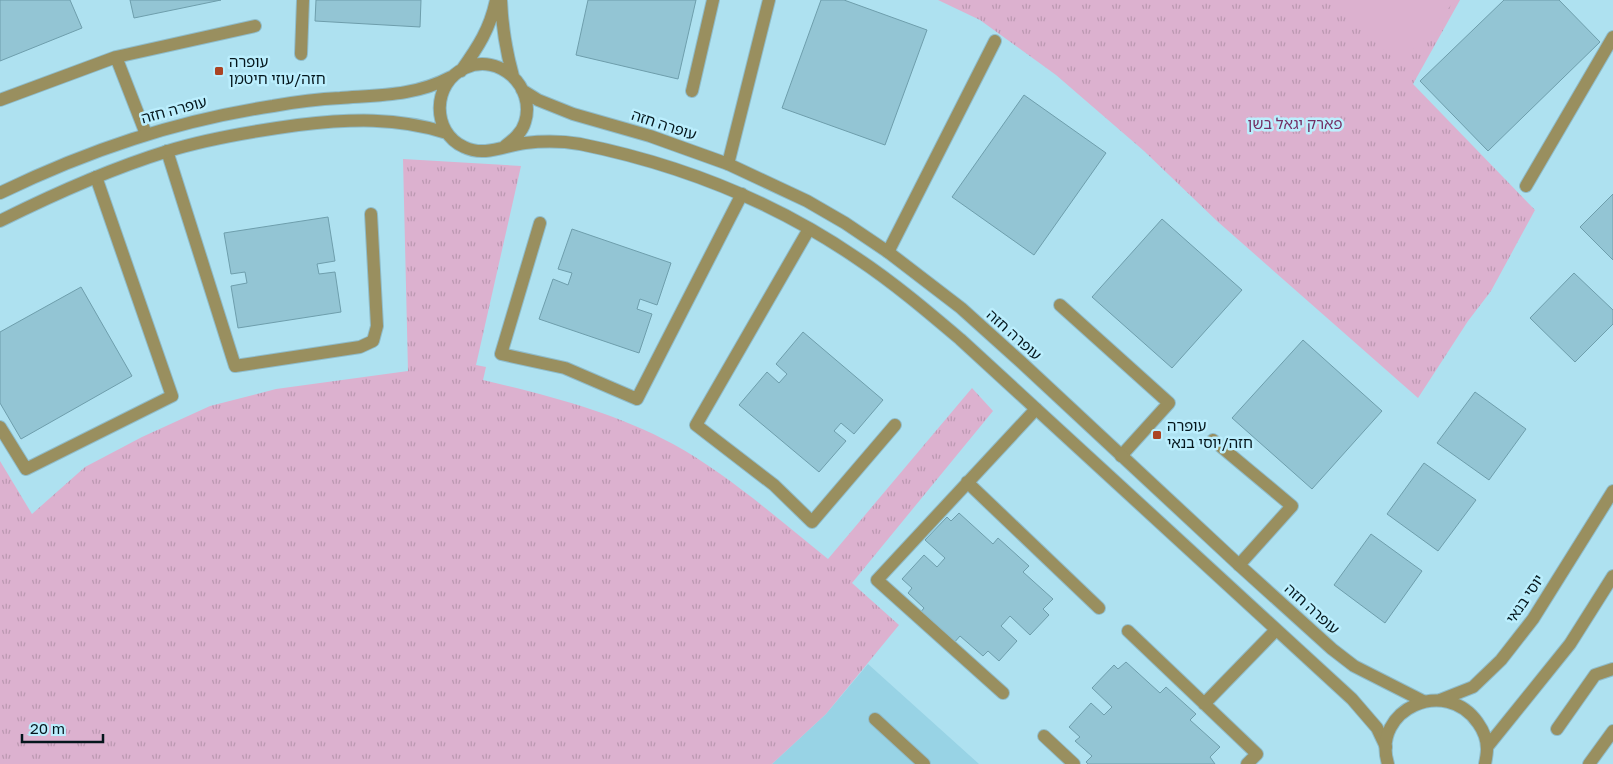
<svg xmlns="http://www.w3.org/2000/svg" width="1613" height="764" viewBox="0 0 1613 764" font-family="'Golos Text','Noto Sans Hebrew',sans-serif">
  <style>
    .built { fill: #98d3e5 }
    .park { fill: url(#park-tufts) }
    .pitch { fill: #dcb1cf }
    .building { fill: #93c5d4; stroke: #6e9eac }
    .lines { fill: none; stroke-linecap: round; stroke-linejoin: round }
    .service-casing { stroke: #8fbcca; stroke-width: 14 }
    .minor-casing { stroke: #8fbcca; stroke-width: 14 }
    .tertiary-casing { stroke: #8fbcca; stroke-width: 14 }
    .service { stroke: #998f5f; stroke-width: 12 }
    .minor { stroke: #998f5f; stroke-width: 12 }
    .tertiary { stroke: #998f5f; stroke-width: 12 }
    .poi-dot { fill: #ab4322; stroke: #bbeefd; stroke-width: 2 }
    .labels { text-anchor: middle; stroke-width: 5; stroke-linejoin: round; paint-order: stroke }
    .poi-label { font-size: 15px; fill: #04161c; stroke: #bbeefd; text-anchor: start }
    .street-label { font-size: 15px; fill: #04161c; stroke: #bbeefd }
    .park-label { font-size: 15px; fill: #742f64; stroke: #bbeefd }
  </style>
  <defs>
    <pattern id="park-tufts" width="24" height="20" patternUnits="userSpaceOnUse" patternTransform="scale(1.25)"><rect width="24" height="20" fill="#dcb1cf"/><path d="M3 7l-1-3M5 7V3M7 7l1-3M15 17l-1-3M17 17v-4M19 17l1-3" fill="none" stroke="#bb98b1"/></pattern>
  </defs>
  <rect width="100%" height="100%" fill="#aee1f0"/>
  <path class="built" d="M868,664L979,764H772L826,714Z"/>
  <path class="park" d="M938,0H1460L1413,84L1535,210L1491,291L1468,321L1418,398L1217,221L1144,151L1056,75L980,20Z
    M403,159L521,166L476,365L486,367L483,380C547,395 614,412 673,444C729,475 778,519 828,559L972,388L993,411L852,583L899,625L826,714L772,764H0V461L32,514L85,467L142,437L210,406L276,389L408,371Z"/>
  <path class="pitch" d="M1327,0H1449L1453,3L1400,64Z"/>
  <path class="building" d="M0,0H70L82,28L0,61Z
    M130,0H221L134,18Z
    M316,0H421L420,27L315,21Z
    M588,0H696L678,79L576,55Z
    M821,0H844L927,30L885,145L782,108Z
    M1504,0H1559L1600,42L1488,151L1420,81Z
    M1024,95L1106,153L1034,255L952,197Z
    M1613,194V260L1580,227Z
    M328,217L335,261L317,264L319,274L335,272L341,312L238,328L231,286L247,283L245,272L231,274L224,233Z
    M1162,219L1242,290L1172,368L1092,297Z
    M572,229L671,263L657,305L640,299L637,309L652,314L639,353L539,319L553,279L568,285L572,273L558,269Z
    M1574,273L1613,310V324L1575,362L1530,318Z
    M81,287L132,376L21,439L0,403V332Z
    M803,332L883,400L854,434L841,423L834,431L846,441L819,472L739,405L767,372L779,383L787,374L776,364Z
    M1303,340L1382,411L1312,489L1232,418Z
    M1475,392L1526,429L1489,480L1437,443Z
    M1424,463L1476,500L1438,551L1387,514Z
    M959,513L993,544L998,538L1029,566L1023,572L1053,599L1043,609L1049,615L1030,635L1010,616L1001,626L1017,641L999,661L988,651L983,656L960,636L953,644L919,614L924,608L908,593L912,588L902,579L924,555L937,567L945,558L925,540L947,517L951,521Z
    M1371,534L1422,571L1385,623L1334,585Z
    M1126,662L1160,693L1166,687L1196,714L1190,720L1220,747L1210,757L1215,764H1088L1086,762L1092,756L1075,741L1080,737L1069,727L1091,703L1104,715L1112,707L1092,688L1114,665L1118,669Z"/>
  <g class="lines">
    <g class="service-casing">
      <path id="service" d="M301,54L303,0
        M116,57L146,134
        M692,91L713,0
        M0,100L116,57L255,26
        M167,151L235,366L360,347L373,341L377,326L371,214
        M728,164L769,0
        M1526,186L1613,37
        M540,223L501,354L565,368L637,399L742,194
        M809,229L696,425L774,485L812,522L895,425
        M888,252L995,41
        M1060,305L1169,403L1121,456
        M0,427L26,469L172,396L96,177
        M1213,440L1292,506L1239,565
        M967,482L1099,608
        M1128,631L1257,754L1247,764
        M1003,693L877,580L1036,409
        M1204,704L1276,630
        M875,719L924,764
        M1557,729L1595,675L1613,669
        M1044,736L1074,764
        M1589,764L1613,731"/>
    </g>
    <g class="minor-casing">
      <path id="minor" d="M501,0C502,26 506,51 513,76
        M461,71C478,47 490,29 496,0
        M522,90L538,100L573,114L650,136L728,164L807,201L845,223L888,252L961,308L1021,362L1239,565L1332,649L1354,666L1423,701
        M505,146C513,140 522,133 525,122C536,87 499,52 465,68C432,83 431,132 464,147C484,157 504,146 525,143C543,141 562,141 580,144C679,164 775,202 858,259C894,283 927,311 960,339L1352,699L1377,728L1386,747
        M0,193C89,150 175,121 273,106C295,102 318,99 340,98C380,95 415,96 451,77
        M0,221C54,194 110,169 168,151C210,138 254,131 298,125C350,119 397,117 447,133"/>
    </g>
    <g class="tertiary-casing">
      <path id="tertiary" d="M1440,700L1473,687L1501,660L1533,619L1613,491
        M1487,747L1570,644L1613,576
        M1388,764C1371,709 1446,676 1478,723C1483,730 1487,740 1487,749C1487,754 1486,759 1485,764"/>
    </g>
    <use href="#service" class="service"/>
    <use href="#minor" class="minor"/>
    <use href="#tertiary" class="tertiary"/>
  </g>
  <g class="poi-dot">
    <rect x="214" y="66" width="10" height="10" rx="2.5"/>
    <rect x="1152" y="430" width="10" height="10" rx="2.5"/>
  </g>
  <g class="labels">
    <g class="poi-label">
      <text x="229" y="67">עופרה<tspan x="229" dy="17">חזה/עוזי חיטמן</tspan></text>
      <text x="1167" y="431">עופרה<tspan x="1167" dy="17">חזה/יוסי בנאי</tspan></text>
    </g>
    <g class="street-label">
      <text transform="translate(174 110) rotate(-15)" y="5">עופרה חזה</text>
      <text transform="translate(664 125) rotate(18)" y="5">עופרה חזה</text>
      <text transform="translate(1014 335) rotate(42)" y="5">עופרה חזה</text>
      <text transform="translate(1525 599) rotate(-56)" y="5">יוסי בנאי</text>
      <text transform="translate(1312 609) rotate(42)" y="5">עופרה חזה</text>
    </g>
    <g class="park-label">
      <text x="1295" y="129">פארק יגאל בשן</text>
    </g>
  </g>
  <path d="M22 734v8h81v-8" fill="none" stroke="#04161c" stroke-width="2.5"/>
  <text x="30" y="734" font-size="15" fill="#04161c" stroke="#bbeefd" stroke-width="4" paint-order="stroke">20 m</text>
</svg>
